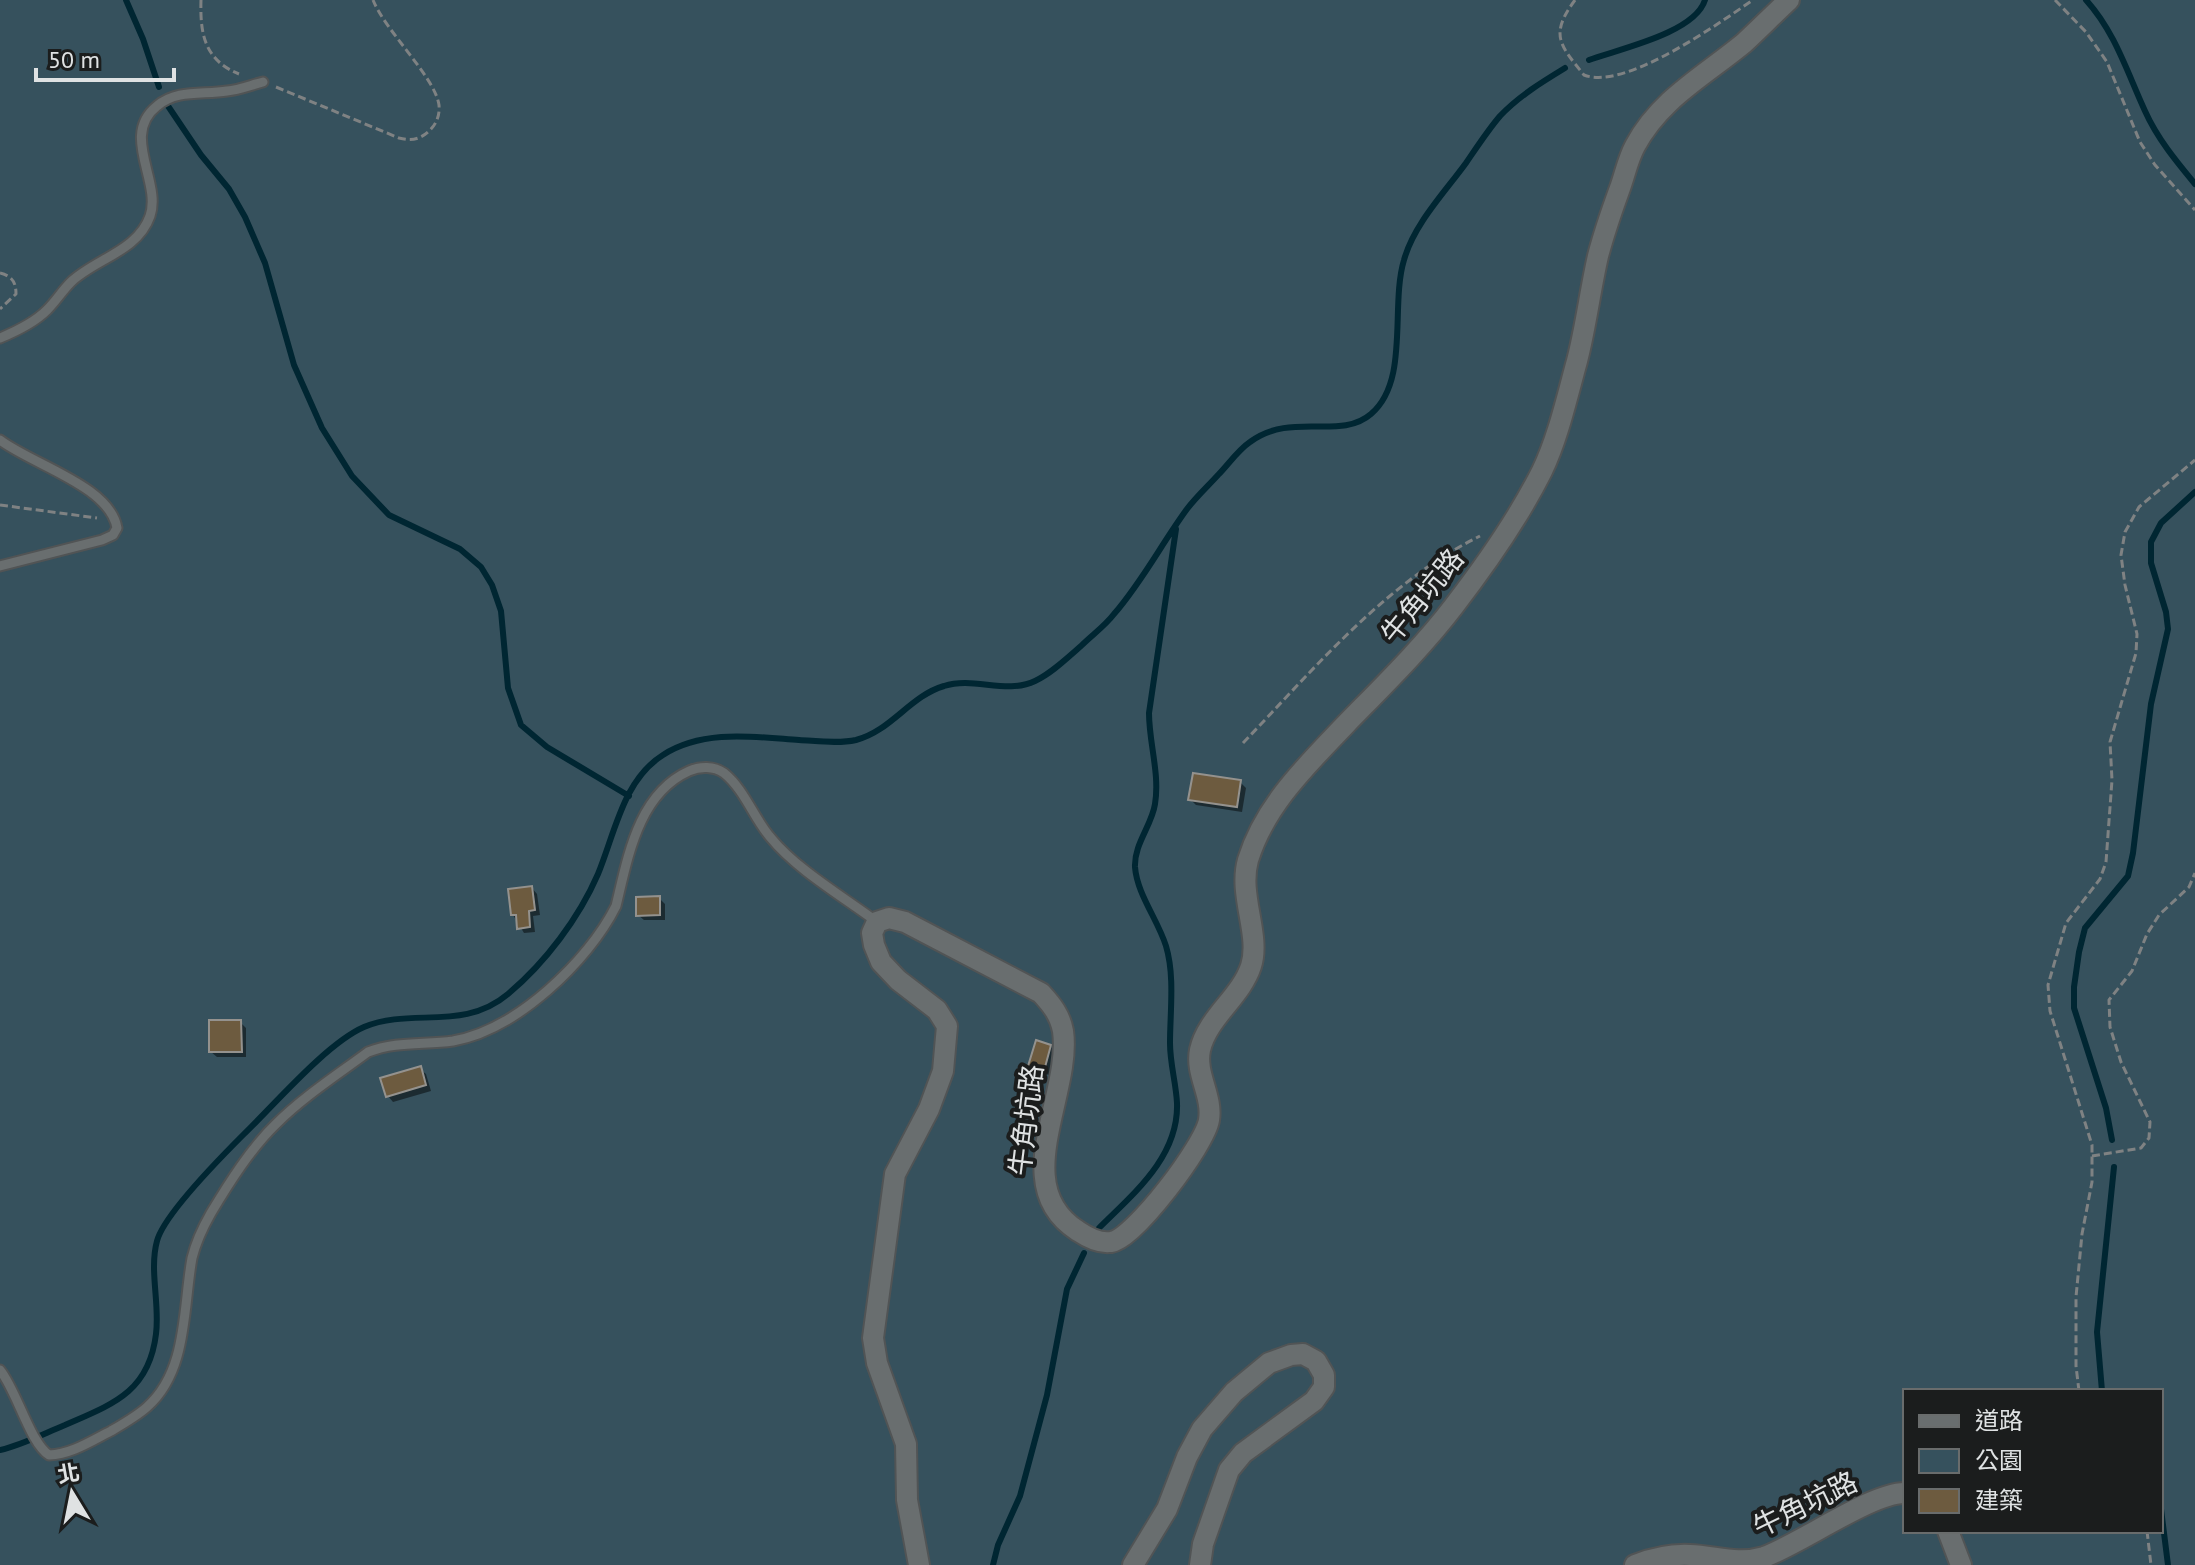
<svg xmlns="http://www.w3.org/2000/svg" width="2195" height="1565" viewBox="0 0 2195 1565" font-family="'PT Sans','Noto Sans TC',sans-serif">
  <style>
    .green { fill: #36515d; fill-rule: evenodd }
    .shadow { fill: #0007 }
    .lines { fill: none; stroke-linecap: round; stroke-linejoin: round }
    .stream { stroke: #002632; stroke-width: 6 }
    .building { fill: #6d5b3f; stroke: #94928e; stroke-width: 2 }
    .lane-casing { stroke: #515455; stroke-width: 13 }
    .secondary-casing { stroke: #515455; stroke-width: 24 }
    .path { stroke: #7f8283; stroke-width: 3; stroke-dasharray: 8 4; stroke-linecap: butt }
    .lane { stroke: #696e6f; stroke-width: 9 }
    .secondary { stroke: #696e6f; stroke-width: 20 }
    .labels { text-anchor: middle; stroke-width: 8; stroke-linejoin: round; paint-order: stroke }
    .street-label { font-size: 28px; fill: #dfe2e3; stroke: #1b1d1d }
  </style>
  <rect width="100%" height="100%" fill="#323537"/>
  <path class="green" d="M0,0H2195V1565H0ZM1905,1391H2161V1531H1905Z"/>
  <path class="shadow" d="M1240,782L1246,788L1242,812L1196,805L1190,799Z
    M532,888L537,894L540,915L533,916L535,932L524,933L513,915Z
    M659,898L665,904V920H644L638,915Z
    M240,1022L246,1028V1057H217L211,1052Z
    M1050,1046L1056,1052L1049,1075L1036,1071L1030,1066Z
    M420,1069L426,1074L431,1091L393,1102L388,1096Z"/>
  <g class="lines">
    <path class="stream" d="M126,0L143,39L159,87
      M2086,0C2115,32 2127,72 2145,111C2157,138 2176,161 2195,184
      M1589,60C1619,49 1695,33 1705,0
      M168,106L201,155L229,189L245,217L265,263L294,365L322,428L352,476L389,515L460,549L481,567L492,585L501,611L508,688L521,725L547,747L629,796
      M2112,1140L2106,1108L2074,1008V987L2079,952L2085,928L2128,876L2133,853L2151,704L2168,629L2166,612L2151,563V542L2161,523L2195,492
      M1099,1228C1133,1194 1179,1157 1177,1103C1176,1083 1170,1064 1170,1043C1170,1012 1175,976 1166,946C1158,920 1137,894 1135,867C1134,844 1152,825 1155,804C1160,774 1149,743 1149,713L1176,529
      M2102,1391L2097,1332L2114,1167
      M0,1450C22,1445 43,1434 65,1425C113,1404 149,1392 156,1334C160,1304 149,1270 157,1241C164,1214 223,1155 244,1134C275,1104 327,1043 364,1027C412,1007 463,1032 508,994C545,963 579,918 598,874C615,833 623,780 663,755C703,729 755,737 799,740C818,741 838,744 856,740C891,731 910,696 944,686C974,676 1006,695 1035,681C1052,673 1067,658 1081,646C1092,635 1105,626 1114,614C1142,582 1162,543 1187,509C1196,497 1208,486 1218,475C1228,465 1238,450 1250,442C1292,411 1340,441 1371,414C1410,381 1390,306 1404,260C1414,224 1445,192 1466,163C1477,147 1488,130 1500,116C1519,96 1542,82 1565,68
      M2161,1509L2168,1565
      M993,1565L998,1545L1020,1496L1047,1395L1067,1289L1084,1253"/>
  </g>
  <path class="building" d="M1193,773L1241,780L1237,807L1188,800Z
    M532,886L535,910L529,911L530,927L517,929L516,915H511L508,889Z
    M660,896V915L636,916V897Z
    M209,1020H241L242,1052H209Z
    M1036,1040L1051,1045L1044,1071L1028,1066Z
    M421,1066L426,1085L386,1097L380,1078Z"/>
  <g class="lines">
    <g class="lane-casing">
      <path id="lane" d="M0,338C17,331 34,323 47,310C56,301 62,291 71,282C95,259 138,251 150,216C162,182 120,135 157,106C177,89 203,95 227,91C239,90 251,85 263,82
        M0,440C33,465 110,486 117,528L113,535L102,540L0,566
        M0,1370C17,1391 30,1443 49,1455C72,1454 91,1441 111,1431C123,1424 137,1416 147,1407C188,1371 183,1307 192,1258C196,1242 203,1227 211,1213C229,1183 251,1148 276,1124C303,1097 337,1075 368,1052C396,1041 424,1045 453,1041C516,1030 588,962 616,906C628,857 638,794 689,771C700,766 714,766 724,773C745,790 754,819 771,838C796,869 845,898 877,922"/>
    </g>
    <g class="secondary-casing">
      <path id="secondary" d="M1948,1531L1961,1565
        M919,1565L907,1500L906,1444L877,1363L873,1338L895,1174L929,1109L943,1071L947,1026L937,1010L898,980L881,962L874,945L872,933L877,922L889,918L905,922L1041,993C1052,1005 1060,1015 1063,1031C1072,1095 1007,1186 1078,1231C1087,1237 1099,1244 1111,1242C1134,1239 1205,1145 1209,1120C1213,1096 1195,1074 1200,1050C1207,1018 1241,997 1251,966C1261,935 1238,895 1248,860C1265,805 1307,765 1346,724C1383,686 1422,648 1454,606C1484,567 1520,515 1542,471C1558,438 1567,397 1577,361C1586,326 1590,291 1598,256C1604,233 1612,210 1620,188C1625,174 1628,159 1635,146C1660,99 1704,76 1744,43C1759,29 1774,14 1789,0
        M1133,1565L1167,1509L1187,1457L1202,1429L1234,1392L1269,1363L1291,1355L1303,1354L1316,1361L1324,1375V1387L1314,1401L1243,1453L1229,1470L1203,1544L1200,1565
        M1635,1565C1653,1558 1670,1554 1690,1555C1716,1556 1737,1565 1764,1557C1800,1544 1873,1492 1905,1493"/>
    </g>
    <path class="path" d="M201,0C200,33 204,60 239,74
      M1575,0C1549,35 1560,45 1584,75C1625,91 1719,23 1753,0
      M2055,0L2086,32L2107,62L2140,142L2155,165L2195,210
      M276,87L399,138C410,141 419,140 428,132C436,125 440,116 439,105C435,77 386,32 373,0
      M0,273C12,276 16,282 16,294L0,309
      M0,505L97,518
      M1243,743C1315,668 1385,583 1480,536
      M2092,1156L2141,1148L2149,1138L2150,1122L2121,1062L2110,1027L2109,1000L2132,971L2147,934L2159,915L2189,887L2195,873
      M2079,1391L2076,1366V1297L2082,1234L2092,1182V1145L2050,1011L2048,985L2066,923L2100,879L2106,862L2112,780L2110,742L2136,653L2137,634L2125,585L2121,555L2125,532L2139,507L2195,460
      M2147,1531L2151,1565"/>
    <use href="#lane" class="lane"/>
    <use href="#secondary" class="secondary"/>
  </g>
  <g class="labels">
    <g class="street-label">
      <text transform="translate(1422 596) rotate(-51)" y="10">牛角坑路</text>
      <text transform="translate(1026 1120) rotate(-83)" y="10">牛角坑路</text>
      <text transform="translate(1805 1504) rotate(-26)" y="10">牛角坑路</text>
    </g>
  </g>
  <rect x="1903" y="1389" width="260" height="144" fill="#1b1d1d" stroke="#696c6c" stroke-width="2"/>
  <rect x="1919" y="1415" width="40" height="12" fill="#696e6f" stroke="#696c6c" stroke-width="2"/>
  <text x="1975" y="1429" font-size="24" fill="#dfe2e3">道路</text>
  <rect x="1919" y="1449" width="40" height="24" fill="#36515d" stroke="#696c6c" stroke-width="2"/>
  <text x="1975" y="1469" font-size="24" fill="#dfe2e3">公園</text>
  <rect x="1919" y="1489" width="40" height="24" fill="#6d5b3f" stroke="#696c6c" stroke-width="2"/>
  <text x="1975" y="1509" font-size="24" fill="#dfe2e3">建築</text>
  <g transform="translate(72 1493) rotate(350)" stroke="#1b1d1d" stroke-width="6" paint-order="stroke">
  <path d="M0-6L14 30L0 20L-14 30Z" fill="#dfe2e3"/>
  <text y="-12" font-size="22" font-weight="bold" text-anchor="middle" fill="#dfe2e3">北</text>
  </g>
  <path d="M36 68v12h138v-12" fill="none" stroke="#dfe2e3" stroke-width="4"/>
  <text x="48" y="68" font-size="24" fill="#dfe2e3" stroke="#1b1d1d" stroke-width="6" paint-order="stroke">50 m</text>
</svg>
